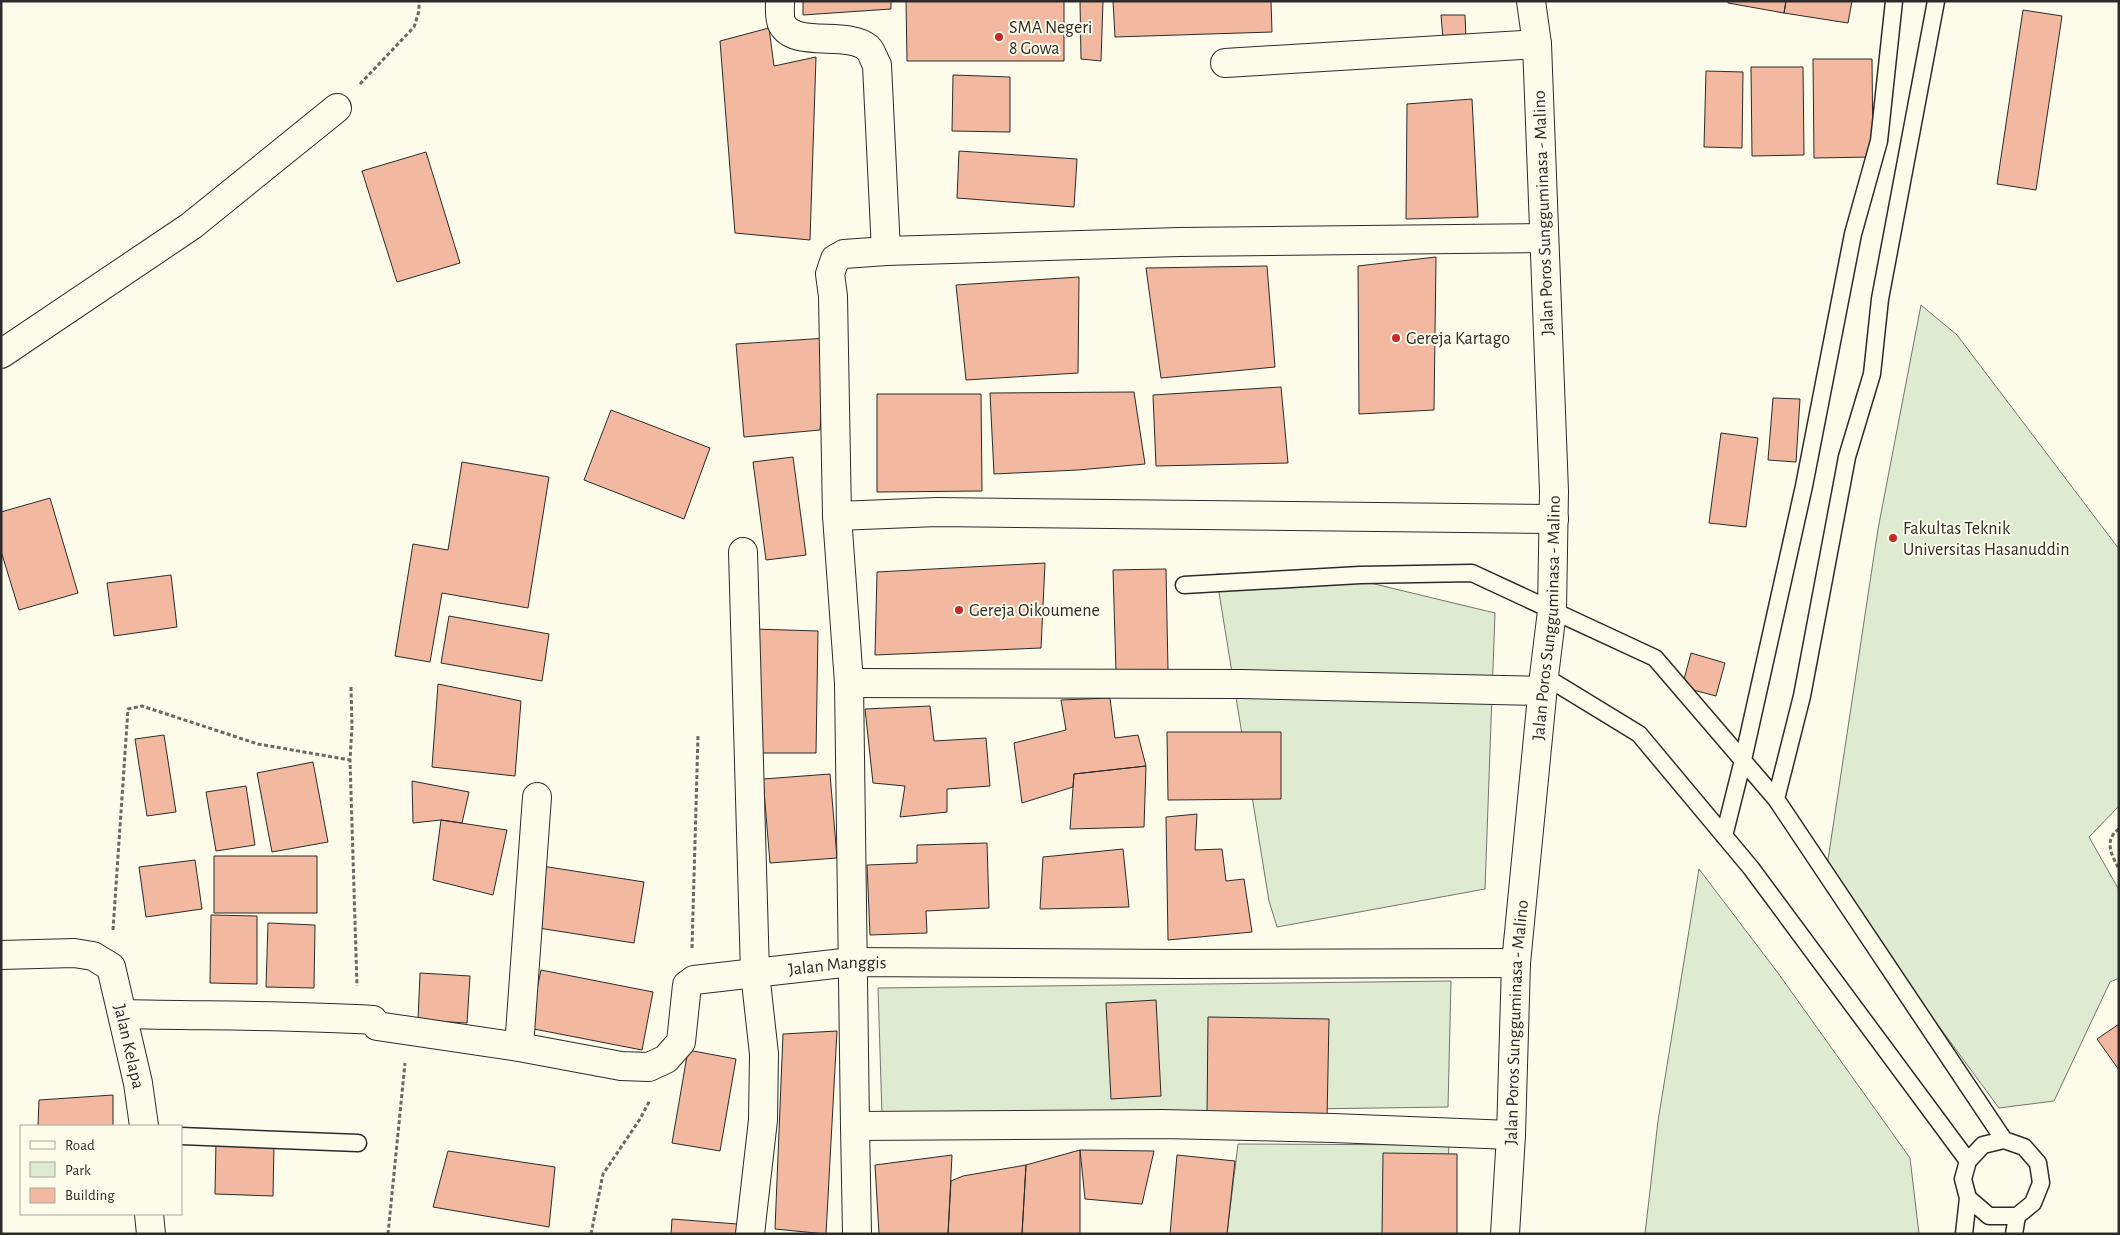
<svg xmlns="http://www.w3.org/2000/svg" width="2120" height="1235" viewBox="0 0 2120 1235" font-family="'Alegreya Sans',sans-serif">
  <style>
    .green { fill: #deebd1; stroke: #74746e }
    .building { fill: #f2b8a0; stroke: #2b2b2b }
    .lines { fill: none; stroke-linecap: round; stroke-linejoin: round }
    .lane-casing { stroke: #2b2b2b; stroke-width: 19 }
    .street-casing { stroke: #2b2b2b; stroke-width: 30 }
    .primary-casing { stroke: #2b2b2b; stroke-width: 30 }
    .path { stroke: #6a6964; stroke-width: 3; stroke-dasharray: 4 2.5; stroke-linecap: butt }
    .lane { stroke: #fdfbea; stroke-width: 16 }
    .street { stroke: #fdfbea; stroke-width: 28 }
    .primary { stroke: #fdfbea; stroke-width: 28 }
    .poi-dot { fill: #c62828; stroke: #fdfbea; stroke-width: 2 }
    .labels { text-anchor: middle; stroke-width: 4; stroke-linejoin: round; paint-order: stroke }
    .poi-label { font-size: 18px; fill: #2b2b2b; stroke: #fdfbea; text-anchor: start }
    .street-label { font-size: 18px; fill: #2b2b2b; stroke: #fdfbea }
  </style>
  <rect width="100%" height="100%" fill="#fdfbea"/>
  <path class="green" d="M1921,305L1957,335L2119,549V806L2089,837L2119,890V978L2110,982L2054,1101L1999,1108L1826,873L1878,529Z
    M1216,574L1358,580L1495,613L1485,889L1277,927L1269,901Z
    M1699,869L1778,973L1910,1158L1919,1234H1645L1658,1121Z
    M1451,981L1448,1107L882,1115L878,988Z
    M1238,1144L1449,1145L1445,1234H1227Z"/>
  <path class="building" d="M803,1H891V9L803,15Z
    M906,1H1064V61H907Z
    M1080,1H1103L1101,61L1081,59Z
    M1113,1H1271L1272,32L1115,37Z
    M1728,1H1786L1784,13L1728,3Z
    M1786,1H1852L1848,23L1784,13Z
    M2023,10L2062,16L2036,190L1997,184Z
    M1441,15H1465L1466,40L1443,39Z
    M769,28L774,66L816,57L810,240L735,233L720,41Z
    M1813,59H1872L1873,157L1814,158Z
    M1751,67H1803L1804,155L1752,156Z
    M1706,71L1743,72L1742,148L1704,147Z
    M953,75L1010,77V132L952,131Z
    M1472,99L1478,217L1406,219L1407,104Z
    M959,151L1077,159L1074,207L957,198Z
    M426,152L460,263L397,282L362,171Z
    M1436,257L1434,410L1359,414L1358,266Z
    M1267,266L1275,367L1161,378L1146,268Z
    M1079,277L1078,373L966,380L956,285Z
    M827,338L820,430L744,437L736,344Z
    M1281,387L1288,463L1156,466L1153,395Z
    M1134,392L1145,464L1078,470L994,474L990,393Z
    M877,394H981L982,491L877,492Z
    M1773,398L1800,399L1796,462L1768,460Z
    M611,410L710,448L684,519L584,480Z
    M1721,433L1758,438L1746,527L1709,523Z
    M793,457L806,555L766,560L753,462Z
    M462,462L549,477L528,608L442,593L430,662L395,656L413,544L448,550Z
    M50,498L78,593L19,610L1,551V512Z
    M1045,563L1041,648L875,655L877,572Z
    M1166,569L1168,670L1116,672L1113,570Z
    M171,575L177,627L114,636L107,583Z
    M449,616L549,634L542,681L441,663Z
    M754,629L818,631L816,753H749Z
    M1691,653L1725,663L1716,696L1682,687Z
    M438,684L521,701L515,776L432,767Z
    M1110,698L1115,738L1138,735L1146,766L1074,774L1073,787L1022,803L1014,743L1066,730L1061,700Z
    M930,706L934,741L986,738L990,786L947,789V812L900,817L905,786L873,783L865,709Z
    M1167,732H1281V799L1168,800Z
    M164,735L176,812L147,816L135,739Z
    M313,762L328,842L272,852L257,773Z
    M1146,766L1144,827L1070,829L1074,774Z
    M830,774L837,858L770,863L763,779Z
    M412,781L469,792L462,823L441,820L413,823Z
    M246,786L255,845L216,851L206,792Z
    M1197,814L1195,850L1222,849L1226,881L1244,879L1252,932L1168,940L1166,817Z
    M441,820L507,830L493,895L433,880Z
    M987,843L989,908L926,911L927,933L870,935L867,865L917,863V845Z
    M1123,849L1129,907L1040,909L1043,857Z
    M214,856H317V913H214Z
    M195,860L202,909L146,917L139,867Z
    M542,866L644,882L634,943L532,927Z
    M211,915L257,916V984L210,983Z
    M268,923L315,925L314,988L266,987Z
    M541,970L653,992L642,1050L529,1028Z
    M420,973L470,976L467,1023L418,1020Z
    M1156,1000L1161,1096L1111,1099L1106,1003Z
    M1208,1017L1329,1019L1327,1120L1207,1117Z
    M2119,1024V1070L2097,1039Z
    M837,1031L826,1234L775,1229L783,1034Z
    M688,1050L736,1059L720,1151L672,1143Z
    M113,1095V1126H38L39,1100Z
    M216,1141L274,1142L273,1196L215,1194Z
    M1080,1150L1154,1151L1142,1204L1085,1199Z
    M1080,1150V1234H1022L1026,1165Z
    M448,1151L555,1167L549,1227L433,1207Z
    M1383,1153L1457,1154V1234H1382Z
    M952,1155L948,1234H879L875,1165Z
    M1177,1155L1235,1161L1227,1234H1170Z
    M1026,1165L1022,1234H948L951,1181L963,1176Z
    M672,1219L737,1224L736,1234H671Z"/>
  <g class="lines">
    <g class="lane-casing">
      <path id="lane" d="M1184,585L1360,575L1472,573L1655,658L1776,799L2004,1140
        M1544,676L1639,734L1751,868L1968,1161
        M1776,799L1802,696L1847,457L1872,374L1880,299L1936,1
        M1724,836L1743,760L1804,486L1853,234L1879,141L1894,1
        M181,1136L358,1143
        M1964,1234L1968,1198L1963,1179L1968,1161L1983,1145L2004,1140L2024,1147L2038,1163L2041,1183L2033,1203L2017,1216H1989L1968,1198
        M2014,1234L2017,1216"/>
    </g>
    <g class="street-casing">
      <g id="street">
        <path d="M780,1C780,8 779,18 782,24C795,49 847,30 868,48C872,52 874,60 877,65L886,251"/>
        <path d="M1225,63L1537,44"/>
        <path d="M1,354L191,226L337,108"/>
        <path d="M837,516L937,512L1554,519"/>
        <path d="M849,683L1242,684L1542,691"/>
        <path id="s1" d="M1,955L74,953L93,956L111,967L138,1083L144,1126"/>
        <path d="M123,1014C206,1016 290,1015 373,1020L377,1026L519,1047L621,1066L649,1067L666,1059L681,1042L687,985L694,980L755,973L743,552"/>
        <path d="M519,1047L537,797"/>
        <path d="M855,1126L857,1234"/>
        <path d="M1511,1135L1333,1128L1162,1124L855,1126L849,683L837,516L833,296L830,274L835,259L844,254L886,251L1179,242L1544,238"/>
        <path d="M149,1214L151,1234"/>
        <path id="s2" d="M750,1234L763,1120L764,1054L755,973L852,962L1181,964L1516,963"/>
      </g>
    </g>
    <g class="primary-casing">
      <g id="primary">
        <path id="s3" d="M1505,1234L1511,1135L1516,963L1544,676L1552,611L1554,491L1537,44L1531,1"/>
      </g>
    </g>
    <path class="path" d="M360,84L414,27L419,11V1
      M351,687L352,727L350,760L357,986
      M2119,829C2103,840 2112,856 2119,869
      M113,930L128,709L142,706L258,744L350,760
      M692,948L698,736
      M388,1234L405,1063
      M591,1234L603,1174L640,1119L650,1100"/>
    <use href="#lane" class="lane"/>
    <use href="#street" class="street"/>
    <use href="#primary" class="primary"/>
  </g>
  <g class="poi-dot">
    <circle cx="999" cy="37" r="5"/>
    <circle cx="1396" cy="338" r="5"/>
    <circle cx="1893" cy="538" r="5"/>
    <circle cx="959" cy="610" r="5"/>
  </g>
  <g class="labels">
    <g class="poi-label">
      <text x="1009" y="33">SMA Negeri<tspan x="1009" dy="21">8 Gowa</tspan></text>
      <text x="1406" y="344">Gereja Kartago</text>
      <text x="1903" y="534">Fakultas Teknik<tspan x="1903" dy="21">Universitas Hasanuddin</tspan></text>
      <text x="969" y="616">Gereja Oikoumene</text>
    </g>
    <g class="street-label">
      <text transform="translate(1543 213) rotate(-92)" y="6">Jalan Poros Sungguminasa - Malino</text>
      <text dy="6" stroke="none"><textPath href="#s3" startOffset="618">Jalan Poros Sungguminasa - Malino</textPath></text>
      <text dy="6" stroke="none"><textPath href="#s2" startOffset="345">Jalan Manggis</textPath></text>
      <text dy="6" stroke="none"><textPath href="#s3" startOffset="212">Jalan Poros Sungguminasa - Malino</textPath></text>
      <text dy="6" stroke="none"><textPath href="#s1" startOffset="195">Jalan Kelapa</textPath></text>
    </g>
  </g>
  <rect width="2120" height="1235" fill="none" stroke="#2b2b2b" stroke-width="5"/>
  <rect x="20" y="1125" width="162" height="90" fill="#fdfbea" stroke="#a9a89e"/>
  <rect x="30" y="1141" width="25" height="8" fill="#fdfbea" stroke="#a9a89e"/>
  <text x="65" y="1150" font-size="15" fill="#2b2b2b">Road</text>
  <rect x="30" y="1162" width="25" height="15" fill="#deebd1" stroke="#a9a89e"/>
  <text x="65" y="1175" font-size="15" fill="#2b2b2b">Park</text>
  <rect x="30" y="1188" width="25" height="15" fill="#f2b8a0" stroke="#a9a89e"/>
  <text x="65" y="1200" font-size="15" fill="#2b2b2b">Building</text>
</svg>
